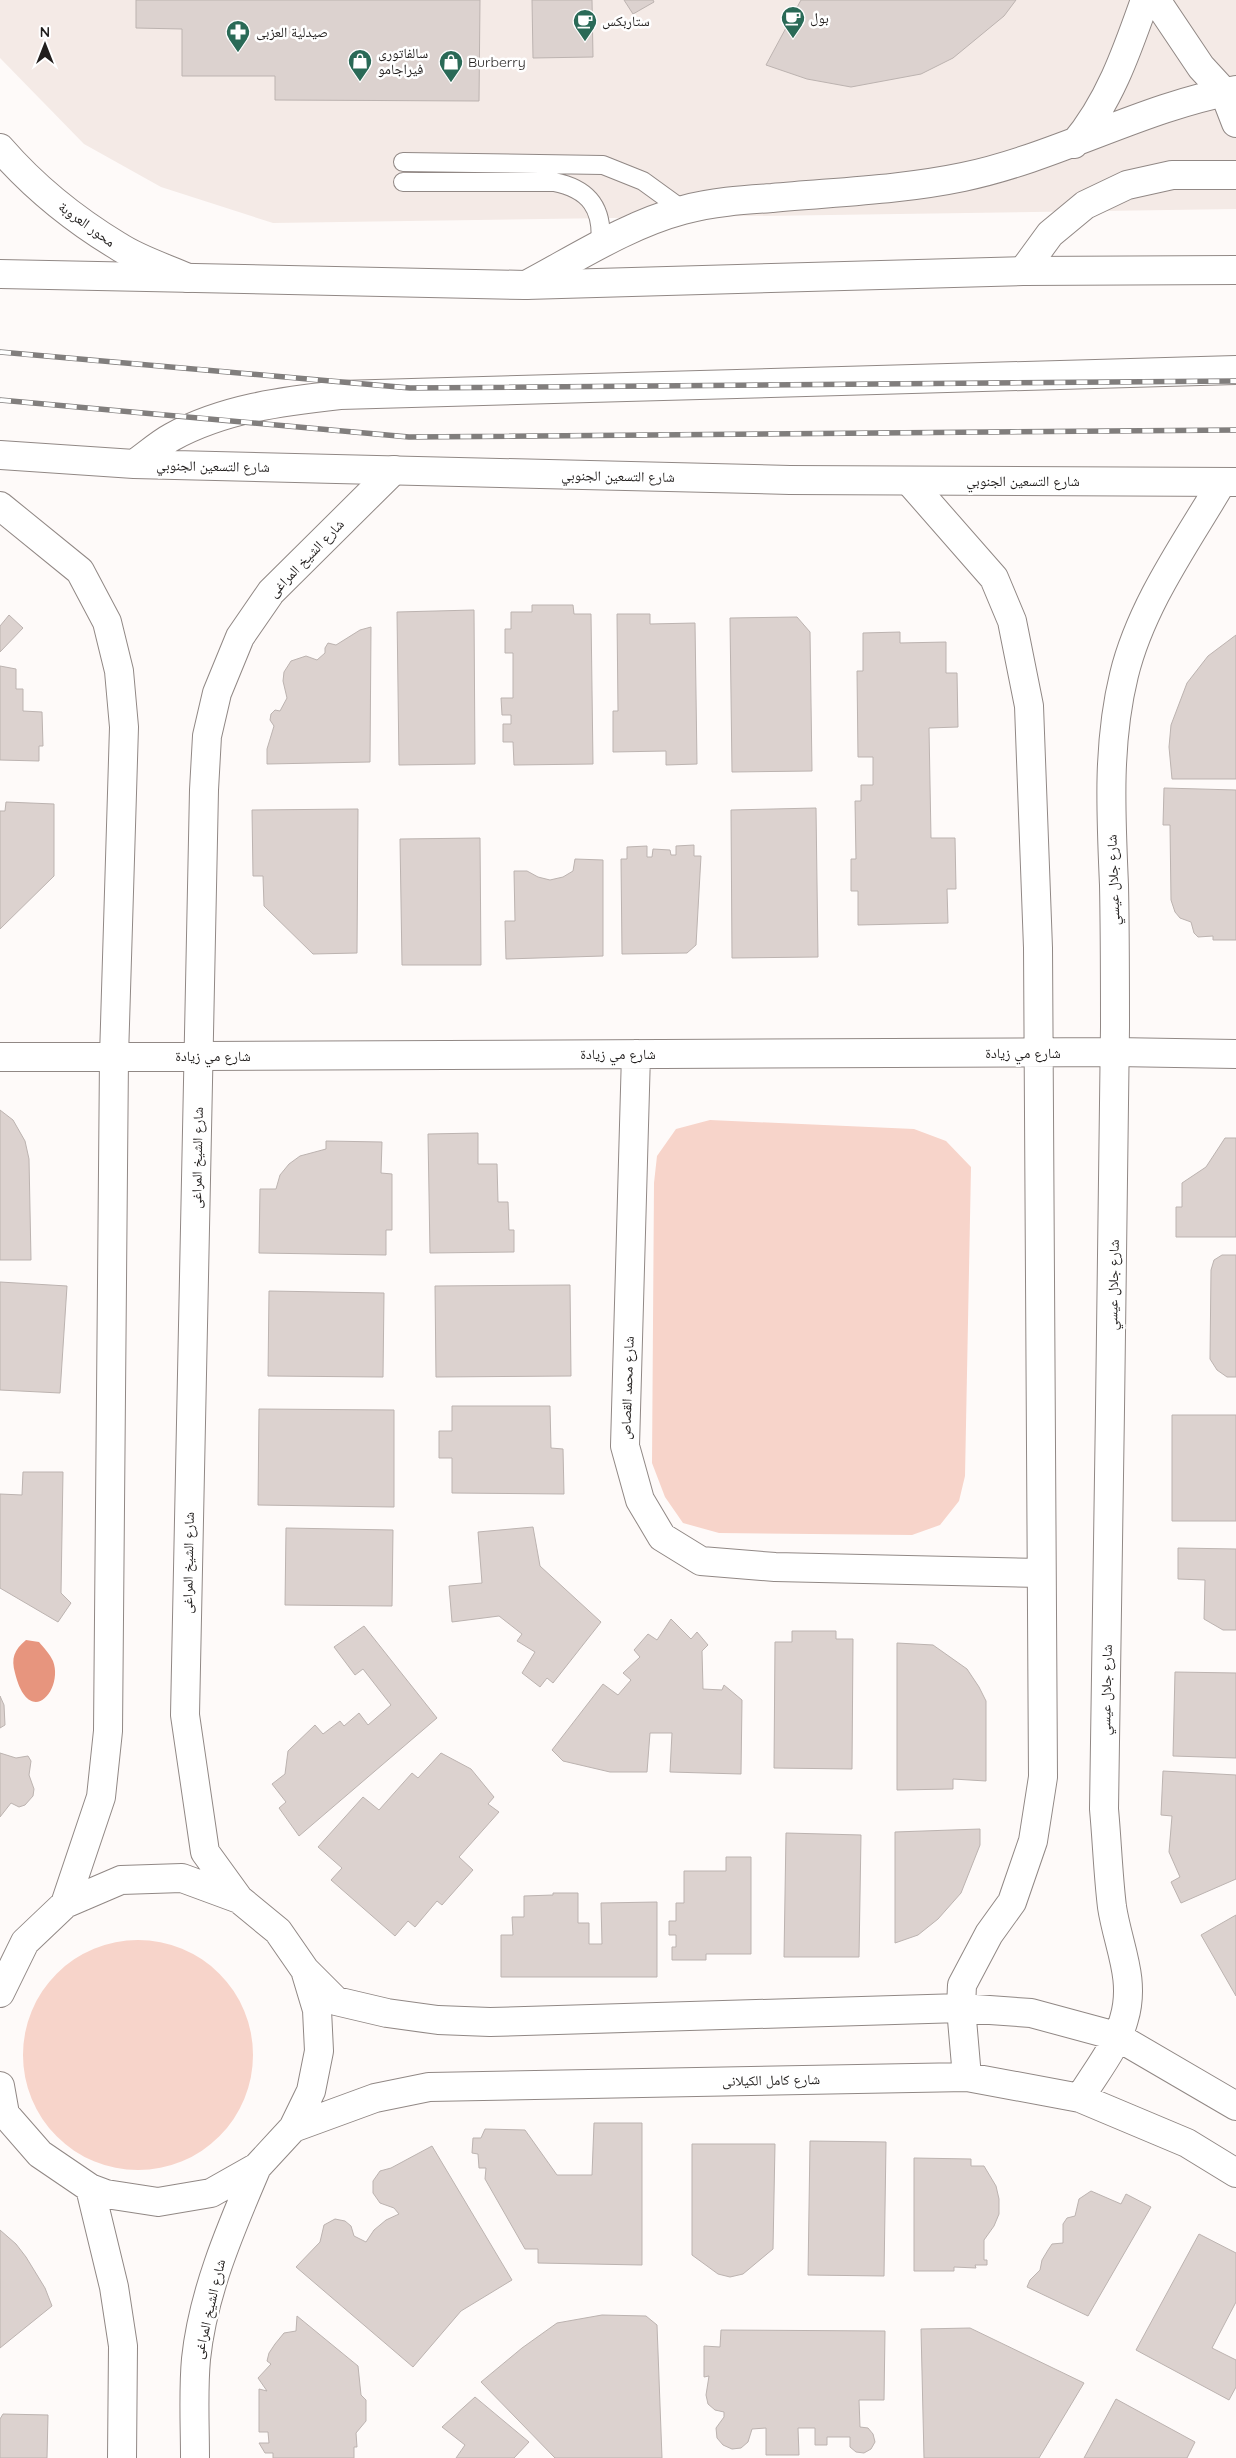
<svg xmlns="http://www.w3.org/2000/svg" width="1236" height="2458" viewBox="0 0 1236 2458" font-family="Quicksand,'Noto Naskh Arabic',sans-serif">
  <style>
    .built { fill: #f4eae6 }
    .green { fill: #f7d4ca }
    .water { fill: #e7957e }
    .building { fill: #dcd2cf; stroke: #bcb3b0 }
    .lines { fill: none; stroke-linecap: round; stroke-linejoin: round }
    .service-casing { stroke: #918885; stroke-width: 20 }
    .minor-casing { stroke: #918885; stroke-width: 30 }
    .tertiary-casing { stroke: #918885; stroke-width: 30 }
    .primary-casing { stroke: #918885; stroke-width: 30 }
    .trunk-casing { stroke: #918885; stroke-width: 30 }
    .service { stroke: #fff; stroke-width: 18 }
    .minor { stroke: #fff; stroke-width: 28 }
    .tertiary { stroke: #fff; stroke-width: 28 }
    .primary { stroke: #fff; stroke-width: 28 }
    .trunk { stroke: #fff; stroke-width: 28 }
    .rail-casing { stroke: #817e7d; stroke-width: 5.5 }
    .rail { stroke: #fff; stroke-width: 4; stroke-dasharray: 11; stroke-linecap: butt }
    .labels { text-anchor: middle; stroke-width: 5; stroke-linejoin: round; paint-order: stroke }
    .poi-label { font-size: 14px; fill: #211e1d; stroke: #fff; text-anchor: start }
    .street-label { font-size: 14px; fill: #211e1d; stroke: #fff }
  </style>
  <rect width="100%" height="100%" fill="#fefaf9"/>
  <path class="built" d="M0,0H1236V209L273,223L161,187L84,144L0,58Z"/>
  <path class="green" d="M710,1120L914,1129L946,1141L971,1167L965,1476L959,1501L940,1525L912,1535L719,1533L683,1523L665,1497L652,1463L654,1183L657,1156L676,1129Z
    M23 2055a115 115 0 1 1 230 0a115 115 0 1 1-230 0Z"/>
  <path class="water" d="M26,1640L39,1642C43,1647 50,1654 53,1661C64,1690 29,1730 15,1673C11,1658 14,1650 26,1640Z"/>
  <path class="building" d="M136,0H480L479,101L275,100V76H182V29L136,28Z
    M532,0H592L593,57L533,58Z
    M624,0H653L654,2L633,14Z
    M801,0H1016L1004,16L953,58L921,74L851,87L807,79L766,65Z
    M532,605H573L574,614H591L593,764L514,765L513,742H503V724H511V715H502L501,698H513V653H505V629H511V612H532Z
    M474,610L475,764L399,765L397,612Z
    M617,614H650V624L695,623L697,764L666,765V751L613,752V711H618Z
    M9,615L23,628L0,652V626Z
    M797,617L810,632L812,771L732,772L730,618Z
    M371,627L370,762L267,764V749L274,726L270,720L271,714L275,710L280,711L287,698L283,681L284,672L291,661L306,656L317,660L325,653V648L328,643L336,645L360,630Z
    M900,632V643L946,642V673H957L958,727L929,728L931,838H955L956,889H947L948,923L858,925V891H851V859H856L855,801H861V785H873V757H858L857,671H863V633Z
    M1236,635V779H1172L1169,747L1171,725L1187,683L1208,656Z
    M0,666L16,669V689H23V711L42,712L43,746H39V761L0,760Z
    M1164,788L1236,790V940H1213V936L1198,937L1194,933L1191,922L1180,918L1175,912L1171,900L1170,825H1163Z
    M6,802L54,804V876L0,929V811H5Z
    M816,808L818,957L732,958L731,810Z
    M358,809L357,953L313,954L264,906L263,876H253L252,810Z
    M480,838L481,965H402L400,839Z
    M694,845V856H701L696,945L687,953L622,954L621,859H627V847L647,846V857H652L653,849L670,850L671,855H676V846Z
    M575,859L603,860V956L506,959L505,921H515L514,871H527L538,877L550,880L563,877L573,871Z
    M0,1110L13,1120L25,1141L29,1159L31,1260H0Z
    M478,1133V1164H497L498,1202H508L509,1230H514V1252L430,1253L428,1134Z
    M1225,1138H1236V1237H1176V1207H1182V1183L1206,1167Z
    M326,1141L382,1142L381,1173L392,1174V1230H386V1255L259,1253L260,1189H276L280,1175L289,1164L300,1156L326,1149Z
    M1222,1255H1236V1377H1227L1217,1370L1210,1359L1211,1270L1214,1260Z
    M0,1282L67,1286L60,1393L0,1390Z
    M570,1285L571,1376L436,1377L435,1286Z
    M269,1291L384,1293L383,1377L268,1376Z
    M452,1406H550L551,1448L563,1449L564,1494L452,1493V1458H439V1431H452Z
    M259,1409L394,1410V1507L258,1505Z
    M1172,1415H1236V1521H1172Z
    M23,1472H63L61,1593L71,1603L58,1622L0,1588V1494L22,1495Z
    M533,1527L540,1566L601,1622L553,1683L547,1678L540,1687L522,1673L535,1652L517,1641L522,1634L499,1616L452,1622L449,1586L482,1583L478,1532Z
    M286,1528L393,1530L392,1606L285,1605Z
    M1178,1548L1236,1549V1630H1223L1204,1619L1205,1580L1178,1579Z
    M671,1619L691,1639L697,1632L708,1645L702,1651L703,1689L722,1690L724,1685L742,1700L741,1774L670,1772L672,1733H650L647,1772H610L563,1761L552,1750L603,1684L618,1695L631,1680L623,1673L640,1657L634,1650L648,1634L657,1640Z
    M364,1626L437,1718L299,1836L279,1808L286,1802L272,1784L285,1774L288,1751L315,1725L323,1734L340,1721L344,1726L359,1713L368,1725L391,1705L363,1669L355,1675L334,1647Z
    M792,1631H836V1639H853L852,1769L774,1768L775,1642H792Z
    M897,1643L933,1645L967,1669L979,1687L986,1701V1781L953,1779V1789L897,1790Z
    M1175,1672L1236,1673V1758L1173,1756Z
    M0,1696L4,1705L5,1725L0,1728Z
    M0,1753L16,1758L28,1756L31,1761L29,1775L34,1789L33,1796L25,1805L19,1807L11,1803L0,1817Z
    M441,1753L471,1769L494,1797L488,1804L499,1812L459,1857L473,1870L442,1905L437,1901L415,1927L408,1921L395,1936L331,1880L342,1868L318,1847L363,1797L379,1810L412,1773L418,1778Z
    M1163,1771L1236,1775V1879L1181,1903L1171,1882L1180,1877L1169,1852L1172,1816L1161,1815Z
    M980,1829V1845L961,1893L938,1919L918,1935L895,1943V1832Z
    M786,1833L861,1835L859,1957H784Z
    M726,1857H751V1954H706V1960H672V1947H676V1935H669V1921H676V1903H684V1871H726Z
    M553,1893H578V1923H589V1944H602L601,1903L657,1902V1977H501V1935H513L512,1917H524V1896L553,1895Z
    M1236,1915V1996L1201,1935Z
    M594,2123H642V2265L538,2263V2249H525L485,2179L486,2168H479L478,2154L472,2153L473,2138H481L485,2129L525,2130L557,2175H592Z
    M810,2141L886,2142L884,2276L808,2275Z
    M692,2144H775L773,2249L743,2274L730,2277L718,2274L692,2255Z
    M432,2146L512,2280L461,2311L413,2367L296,2267L320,2242L324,2225L335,2219L345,2221L351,2226L354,2236L366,2242L374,2230L386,2220L399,2214L394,2208L380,2203L373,2193V2181L380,2171L391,2168Z
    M914,2158L971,2159V2166H984L996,2186L999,2199V2214L994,2226L984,2240V2260H987V2265H975L976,2268L954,2267V2271H914Z
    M1091,2191L1121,2204L1126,2194L1151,2207L1088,2316L1027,2287L1030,2280L1040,2270L1042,2260L1048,2250L1052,2244L1063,2243V2224L1067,2218L1075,2216L1079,2199Z
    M0,2230L16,2244L26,2257L45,2288L52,2306L0,2348Z
    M1199,2234L1236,2253V2302L1212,2348L1236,2360V2387L1229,2400L1136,2350Z
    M602,2315L646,2316L657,2325L662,2458H555L481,2382L522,2348L557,2323Z
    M297,2316L358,2366L361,2395L366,2400V2421L356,2433L357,2447H354V2458H273V2453H265L259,2443H269L268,2432H259V2389L267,2391L258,2378L271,2364L267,2361L269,2353L275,2344L284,2333L296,2331Z
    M970,2328L1084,2383L1039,2458H924L921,2329Z
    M721,2330L885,2331L884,2400H859L860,2427L868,2428L873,2434L875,2442L871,2449L864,2453L856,2452L850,2447V2437H827V2445H815V2428H798L799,2455H766V2428L752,2429L748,2442L741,2448L732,2449L723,2445L717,2438L716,2428L724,2417V2412L715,2410L708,2404L706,2395L709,2376L704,2377V2346L720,2347Z
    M475,2397L529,2442L514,2458H456L465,2445L442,2427Z
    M1116,2399L1195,2442L1187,2458H1084Z
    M3,2414L48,2415L47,2458H0V2419Z"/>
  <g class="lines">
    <g class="service-casing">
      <path id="service" d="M403,162L603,165L643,181L683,210
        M403,182H554C590,189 604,209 600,246"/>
    </g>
    <g class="minor-casing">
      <path id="minor" d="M909,481L994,578L1012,621L1029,706L1038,948L1043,1777L1033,1841L1012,1902L989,1934L962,1985L961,2008L967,2077
        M0,506L80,571L107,622L119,671L124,727L114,1057L108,1731L101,1797L65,1904
        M636,1054L625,1446L640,1500L662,1537L701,1561L775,1567L1041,1573
        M0,1057L1115,1052L1236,1054
        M239,1899L205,1852L185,1715L204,790L207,736L217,693L240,637L271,592L394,470
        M305,1970L336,2001L387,2013L438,2020L490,2022L961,2008L1031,2013L1116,2036L1236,2106
        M0,1993L25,1942L65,1904L121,1880L182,1878L239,1899L278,1931L305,1970L317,2010L319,2051L311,2091L293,2128L257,2167L211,2193L158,2202L106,2194L90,2188L40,2154L5,2114L0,2086
        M1080,2098C1095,2073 1117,2046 1124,2019C1136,1979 1118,1946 1112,1907C1108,1874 1107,1841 1104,1809C1108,1548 1112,1288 1115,1027C1115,980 1115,932 1114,885C1111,815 1107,744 1124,675C1141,605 1186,543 1222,482
        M293,2128L375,2098L429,2087L967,2077L1080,2098L1187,2143L1236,2173
        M90,2188L114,2287L123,2346L122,2458
        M195,2458C195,2425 193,2391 196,2359C203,2292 231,2228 257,2167"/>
    </g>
    <g class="tertiary-casing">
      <path id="tertiary" d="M1156,0L1201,67L1224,92L1236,123
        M1074,144C1109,103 1127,51 1145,0
        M1023,271L1050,234L1085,205L1127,185L1172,175H1236
        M526,285C577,258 627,225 683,210C712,202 742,200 772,198C836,192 901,190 963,177C1058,157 1142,107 1236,90"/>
    </g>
    <g class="primary-casing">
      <path id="primary" d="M0,148C33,186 75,220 118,246C139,260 166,268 188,278"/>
    </g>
    <g class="trunk-casing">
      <path id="trunk" d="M0,274L526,285L1023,271L1236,270
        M0,455L134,464L790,480L1236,482
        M134,464C147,455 159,444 172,437C223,409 283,401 340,395L1236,370"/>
    </g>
    <use href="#service" class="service"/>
    <use href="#minor" class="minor"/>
    <use href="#tertiary" class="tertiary"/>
    <use href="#primary" class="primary"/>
    <use href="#trunk" class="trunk"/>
    <g class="rail-casing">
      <path id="rail" d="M0,352L410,388L1236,381
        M0,400L409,437L1236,430"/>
    </g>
    <use href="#rail" class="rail"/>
  </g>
  <defs>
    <g id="cafe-pin" transform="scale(1.25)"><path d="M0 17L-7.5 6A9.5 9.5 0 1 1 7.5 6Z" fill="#2a6a57" stroke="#fff"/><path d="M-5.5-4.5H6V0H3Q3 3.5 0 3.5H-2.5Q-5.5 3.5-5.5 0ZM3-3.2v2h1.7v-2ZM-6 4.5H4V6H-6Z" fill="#fff"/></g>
    <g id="pharmacy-pin" transform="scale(1.25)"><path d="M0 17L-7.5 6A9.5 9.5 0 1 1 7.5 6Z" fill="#2a6a57" stroke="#fff"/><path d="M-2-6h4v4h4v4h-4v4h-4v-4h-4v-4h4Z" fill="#fff"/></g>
    <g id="shop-pin" transform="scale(1.25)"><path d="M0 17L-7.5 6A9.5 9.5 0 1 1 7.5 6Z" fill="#2a6a57" stroke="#fff"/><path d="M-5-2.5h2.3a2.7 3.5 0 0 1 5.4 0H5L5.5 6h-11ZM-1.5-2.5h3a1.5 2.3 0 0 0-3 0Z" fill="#fff"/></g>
  </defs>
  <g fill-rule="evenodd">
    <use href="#cafe-pin" x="793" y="18"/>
    <use href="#cafe-pin" x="585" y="21"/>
    <use href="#pharmacy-pin" x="238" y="32"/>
    <use href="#shop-pin" x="360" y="61"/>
    <use href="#shop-pin" x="451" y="62"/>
  </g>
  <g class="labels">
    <g class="poi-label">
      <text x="810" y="23">بول</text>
      <text x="602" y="26">ستاربكس</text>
      <text x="256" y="37">صيدلية العزبى</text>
      <text x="378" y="58">سالفاتورى<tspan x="378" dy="16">فيراجامو</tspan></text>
      <text x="468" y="67">Burberry</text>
    </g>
    <g class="street-label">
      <text transform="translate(87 224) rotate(36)" y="5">محور العروبة</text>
      <text transform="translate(213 466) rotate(1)" y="5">شارع التسعين الجنوبي</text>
      <text transform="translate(618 476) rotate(1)" y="5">شارع التسعين الجنوبي</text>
      <text x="1023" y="486">شارع التسعين الجنوبي</text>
      <text transform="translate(306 558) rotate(-46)" y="5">شارع الشيخ المراغى</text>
      <text transform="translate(1113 880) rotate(-92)" y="5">شارع جلال عيسي</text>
      <text x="1023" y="1058">شارع مي زيادة</text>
      <text x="618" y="1059">شارع مي زيادة</text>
      <text x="213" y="1061">شارع مي زيادة</text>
      <text transform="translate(197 1158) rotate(-89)" y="5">شارع الشيخ المراغى</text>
      <text transform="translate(1113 1285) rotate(-89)" y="5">شارع جلال عيسي</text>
      <text transform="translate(627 1388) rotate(-88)" y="5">شارع محمد القصاص</text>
      <text transform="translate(188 1563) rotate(-89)" y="5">شارع الشيخ المراغى</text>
      <text transform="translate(1106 1690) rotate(-89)" y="5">شارع جلال عيسي</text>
      <text transform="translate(771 2080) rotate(-1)" y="5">شارع كامل الكيلانى</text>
      <text transform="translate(209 2309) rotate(-77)" y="5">شارع الشيخ المراغى</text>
    </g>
  </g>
  <g transform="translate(45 45)" stroke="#ffffff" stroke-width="4" paint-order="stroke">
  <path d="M0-4L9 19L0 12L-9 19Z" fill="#211e1d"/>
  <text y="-8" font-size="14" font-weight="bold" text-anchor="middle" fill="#211e1d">N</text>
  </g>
</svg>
